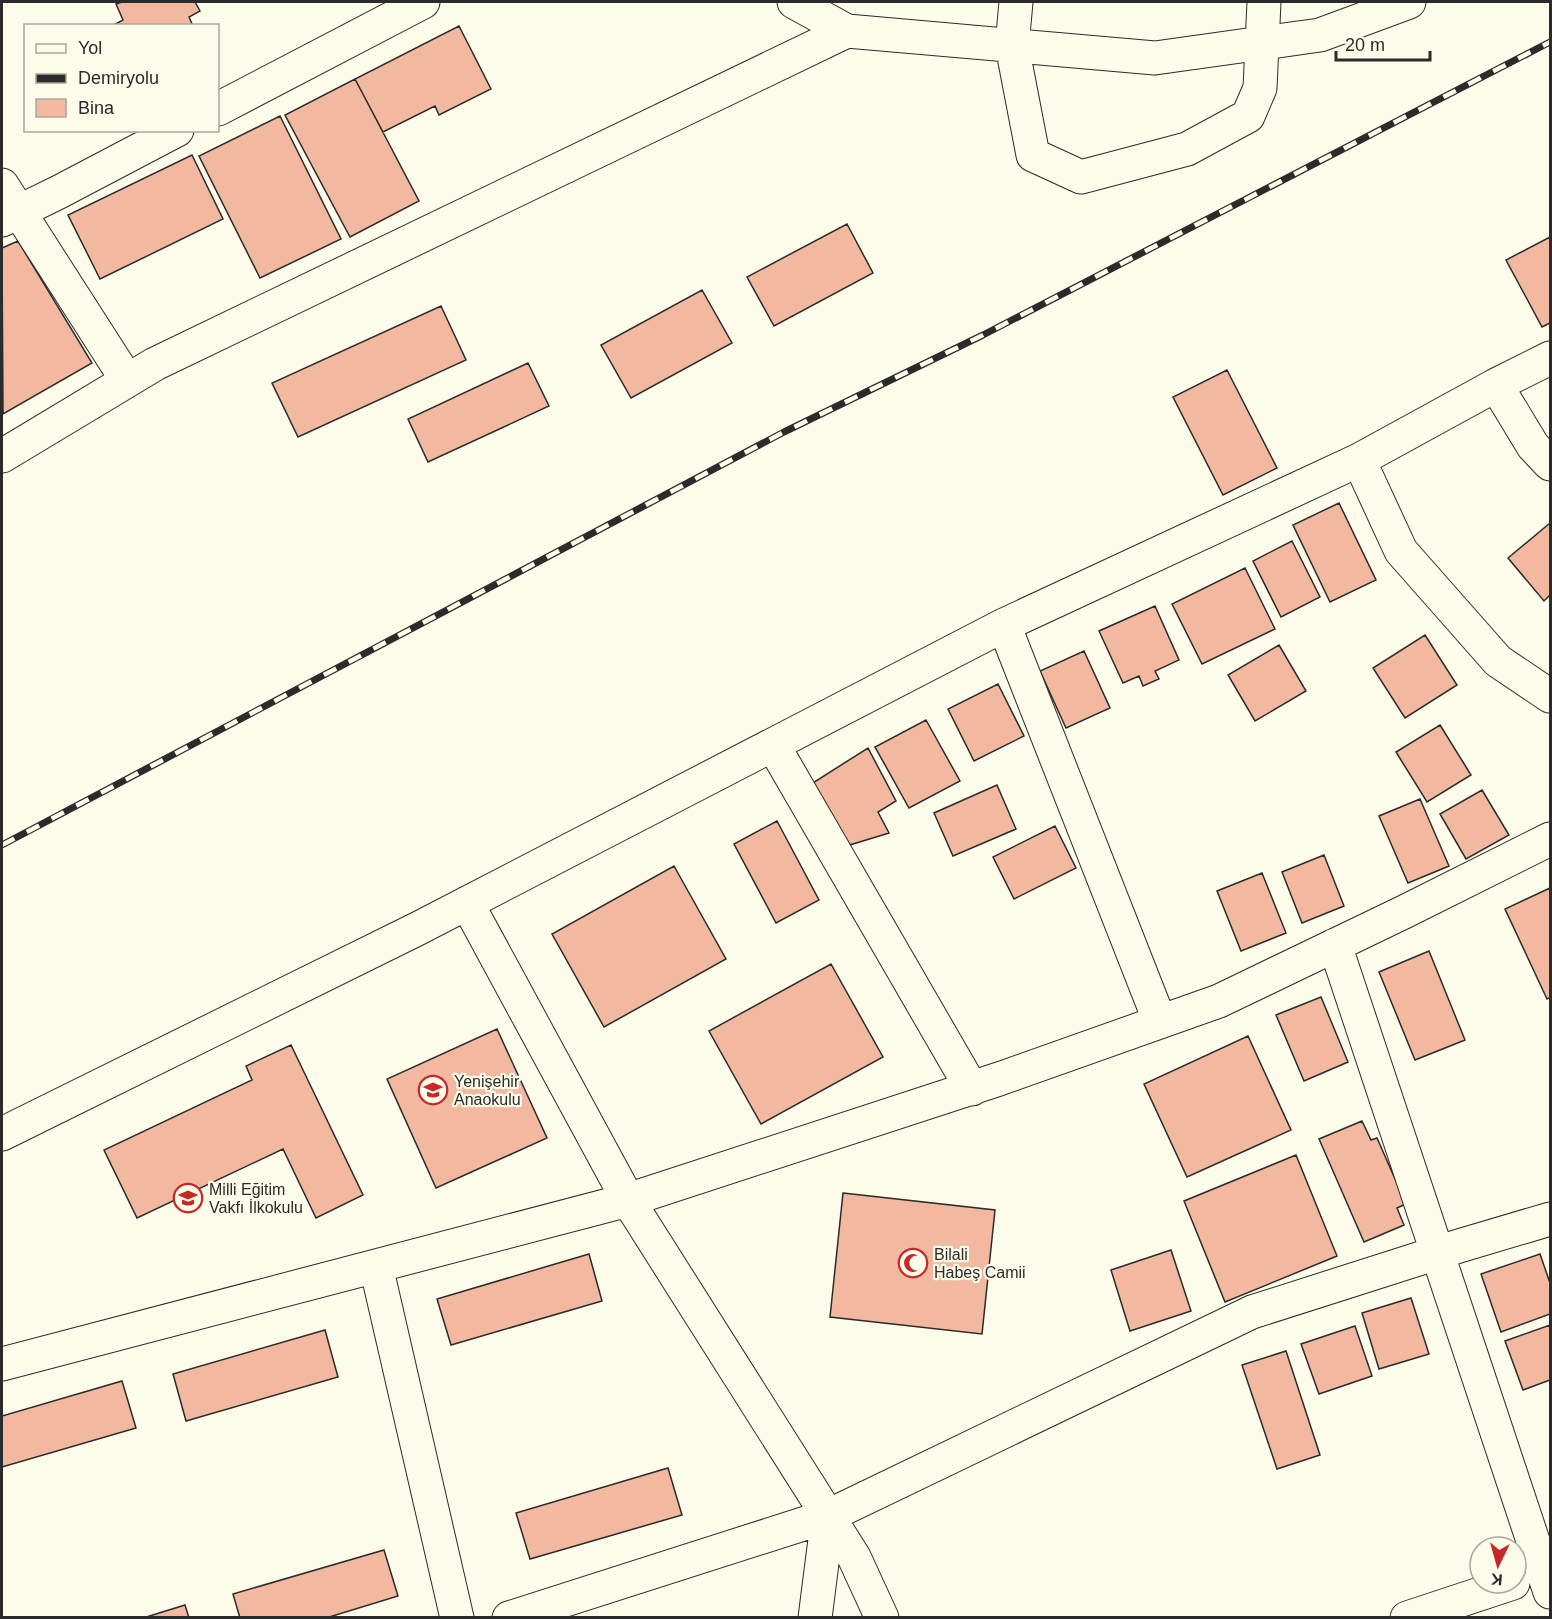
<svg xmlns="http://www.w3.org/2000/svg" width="1552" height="1619" viewBox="0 0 1552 1619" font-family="Arial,sans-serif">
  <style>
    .building { fill: #f2b8a0; stroke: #2b2b2b; stroke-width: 1.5 }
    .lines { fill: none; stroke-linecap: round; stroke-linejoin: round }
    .minor-casing { stroke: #2b2b2b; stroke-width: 35 }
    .minor { stroke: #fdfbea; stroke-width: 33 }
    .rail-casing { stroke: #2b2b2b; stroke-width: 7 }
    .rail { stroke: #fdfbea; stroke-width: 4.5; stroke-dasharray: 14; stroke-linecap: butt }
    .labels { text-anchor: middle; stroke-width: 4.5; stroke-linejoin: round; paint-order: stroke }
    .poi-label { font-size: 16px; fill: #2b2b2b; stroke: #fdfbea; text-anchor: start }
  </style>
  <rect width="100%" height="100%" fill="#fdfbea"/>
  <path class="building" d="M122,2H195L200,11L189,17L193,26H112L123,20L116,4Z
    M459,26L491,89L439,115L435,106L383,132L355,79Z
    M355,79L419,201L350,237L285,115Z
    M280,116L341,239L260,278L199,156Z
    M192,155L223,219L100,279L68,215Z
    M847,224L873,273L774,326L747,277Z
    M1550,237V323L1542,327L1506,260Z
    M18,241L92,363L3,414L2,248Z
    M702,290L732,343L631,398L601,345Z
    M441,306L466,360L298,437L272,383Z
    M528,363L549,406L428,462L408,419Z
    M1227,370L1277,468L1223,495L1173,397Z
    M1339,503L1376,580L1330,602L1293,525Z
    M1550,523V595L1544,601L1508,558Z
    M1292,541L1320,597L1281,617L1253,561Z
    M1245,568L1275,629L1202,664L1172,604Z
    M1155,606L1179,660L1155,671L1159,679L1143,686L1139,676L1123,683L1099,631Z
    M1425,635L1457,685L1405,718L1373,668Z
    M1279,645L1306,691L1255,721L1228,675Z
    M1084,651L1110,708L1066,728L1040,671Z
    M998,684L1024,736L974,761L948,709Z
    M926,720L960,781L909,808L875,747Z
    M1440,725L1471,775L1427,802L1396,752Z
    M868,748L896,801L878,812L889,833L843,847L808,786Z
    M997,785L1016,829L953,856L934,813Z
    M1482,790L1509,835L1466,859L1440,814Z
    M1420,799L1449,866L1408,883L1379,816Z
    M777,821L819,900L776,923L734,844Z
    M1055,826L1076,868L1014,899L993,857Z
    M1324,855L1344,906L1302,923L1282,872Z
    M674,866L726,959L604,1027L552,934Z
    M1262,873L1286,933L1241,951L1217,891Z
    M1550,888V997L1547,999L1505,909Z
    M1429,951L1465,1040L1415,1060L1379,972Z
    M831,964L883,1057L761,1124L709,1031Z
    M1321,997L1348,1062L1304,1081L1276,1015Z
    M497,1029L547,1138L436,1188L387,1079Z
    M1248,1036L1291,1130L1187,1177L1144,1084Z
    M291,1045L363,1195L316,1218L283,1149L137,1218L104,1150L252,1080L246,1066Z
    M1362,1121L1371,1140L1377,1138L1406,1204L1397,1208L1404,1225L1364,1242L1319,1139Z
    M1296,1155L1337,1256L1225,1302L1184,1201Z
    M843,1193L995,1210L982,1334L830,1317Z
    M1171,1250L1191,1311L1130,1331L1111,1270Z
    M589,1254L602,1301L451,1345L437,1299Z
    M1540,1254L1550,1283V1314L1501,1332L1481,1274Z
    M1411,1298L1429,1354L1379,1369L1362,1313Z
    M1550,1325V1380L1523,1390L1505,1341Z
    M1355,1326L1372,1376L1319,1394L1301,1344Z
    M325,1330L338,1377L186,1421L173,1374Z
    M1286,1351L1320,1455L1277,1469L1242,1365Z
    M122,1381L136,1428L2,1467V1416Z
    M668,1468L682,1515L530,1559L516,1513Z
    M384,1550L398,1596L326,1618H240L233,1594Z
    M185,1605L189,1618H143Z"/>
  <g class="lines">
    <g class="minor-casing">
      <path id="minor" d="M794,2L847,31L1155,58L1320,35L1409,2
        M1016,2L1012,46L1033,155L1081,177L1187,149L1248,116L1260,88L1264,2
        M218,109L423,2
        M2,185L127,380
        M2,220L59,192L177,130
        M1496,385L1533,446L1550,464
        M2,456L155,364L847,31
        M1359,460L1401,551L1498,661L1550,696
        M1004,625L1160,1022
        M773,745L972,1089
        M467,903L628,1200L854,1557L882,1618
        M1335,945L1550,1592
        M2,1134L419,928L1004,625L1359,460L1496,385L1550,358
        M376,1266L457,1618
        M2,1364L628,1200L999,1079L1219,1001L1404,912L1550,839
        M509,1618L828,1516L1252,1312L1459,1246L1550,1219
        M815,1618L828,1516
        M1407,1618L1513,1583"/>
    </g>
    <use href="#minor" class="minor"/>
    <g class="rail-casing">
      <path id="rail" d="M2,845L784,432L983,335L1550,42"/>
    </g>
    <use href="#rail" class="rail"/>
  </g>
  <defs>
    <g id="school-ring" transform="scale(1.5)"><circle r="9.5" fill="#fdfbea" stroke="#c62828" stroke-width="1.5"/><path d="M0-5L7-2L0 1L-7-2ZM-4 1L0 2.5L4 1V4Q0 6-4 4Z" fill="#c62828"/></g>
    <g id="mosque-ring" transform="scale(1.5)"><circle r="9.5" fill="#fdfbea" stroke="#c62828" stroke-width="1.5"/><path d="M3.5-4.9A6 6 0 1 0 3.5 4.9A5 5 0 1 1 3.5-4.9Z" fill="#c62828"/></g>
  </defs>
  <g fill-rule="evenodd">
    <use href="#school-ring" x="433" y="1090"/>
    <use href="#school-ring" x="188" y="1198"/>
    <use href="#mosque-ring" x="913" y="1263"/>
  </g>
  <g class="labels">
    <g class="poi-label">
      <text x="454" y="1087">Yenişehir<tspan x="454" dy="18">Anaokulu</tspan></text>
      <text x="209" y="1195">Milli Eğitim<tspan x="209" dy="18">Vakfı İlkokulu</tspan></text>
      <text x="934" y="1260">Bilali<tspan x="934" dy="18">Habeş Camii</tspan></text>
    </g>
  </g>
  <rect width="1552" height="1619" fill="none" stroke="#2b2b2b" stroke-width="6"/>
  <rect x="24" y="24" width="195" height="108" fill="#fdfbea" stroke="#a9a89e" stroke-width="1.5"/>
  <rect x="36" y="44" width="30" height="9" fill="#fdfbea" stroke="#a9a89e" stroke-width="1.5"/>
  <text x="78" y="54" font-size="18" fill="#2b2b2b">Yol</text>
  <rect x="36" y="74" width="30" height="9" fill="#2b2b2b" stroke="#a9a89e" stroke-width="1.5"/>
  <text x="78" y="84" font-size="18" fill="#2b2b2b">Demiryolu</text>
  <rect x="36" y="99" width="30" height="18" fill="#f2b8a0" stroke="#a9a89e" stroke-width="1.5"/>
  <text x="78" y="114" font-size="18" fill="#2b2b2b">Bina</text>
  <g transform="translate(1498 1565) rotate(185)"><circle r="28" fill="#fdfbea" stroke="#a9a89e" stroke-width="1.5"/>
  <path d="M0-4.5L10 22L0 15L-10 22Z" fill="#c62828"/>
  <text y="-9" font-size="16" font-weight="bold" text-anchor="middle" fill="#2b2b2b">K</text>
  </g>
  <path d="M1336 51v9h94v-9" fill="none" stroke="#2b2b2b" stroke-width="3"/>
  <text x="1345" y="51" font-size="18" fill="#2b2b2b" stroke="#fdfbea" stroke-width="4.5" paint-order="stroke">20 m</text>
</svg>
